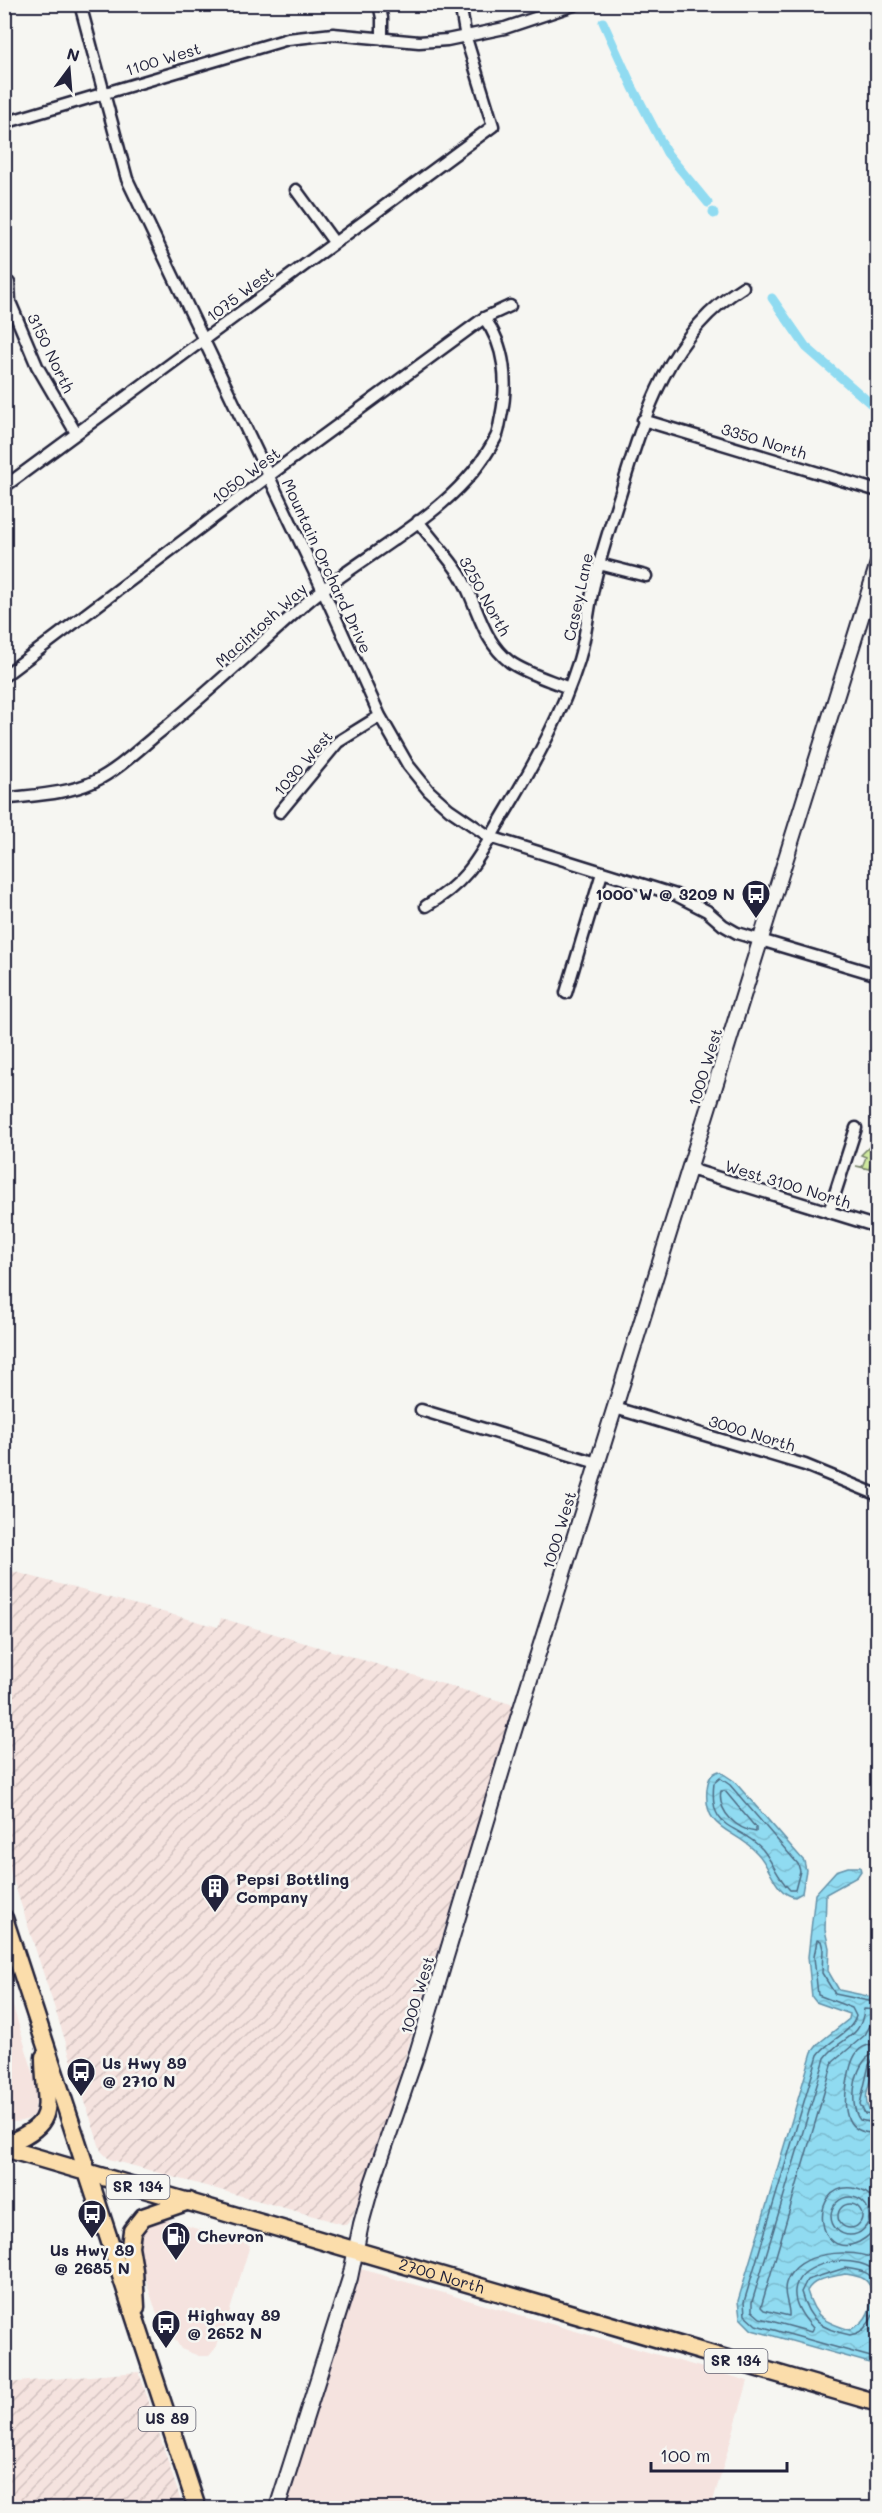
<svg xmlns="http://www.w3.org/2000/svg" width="882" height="2513" viewBox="0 0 882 2513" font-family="Mali,sans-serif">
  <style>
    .built { fill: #f5e3df }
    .industrial { fill: url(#industrial-furrows) }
    .grass { fill: url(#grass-tufts); stroke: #78856c; stroke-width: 1.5 }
    .water { fill: url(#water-waves); stroke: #6491a8; stroke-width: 1.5; fill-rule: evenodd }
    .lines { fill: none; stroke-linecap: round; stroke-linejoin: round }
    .shore { stroke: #4e6c84; stroke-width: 1.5 }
    .canal { stroke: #90dbf1; stroke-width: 9 }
    .minor-casing { stroke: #22223b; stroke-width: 15 }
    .tertiary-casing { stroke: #22223b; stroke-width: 18 }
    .primary-casing { stroke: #22223b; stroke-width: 21 }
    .minor { stroke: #f6f6f2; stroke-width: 10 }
    .tertiary { stroke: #f6f6f2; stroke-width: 14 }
    .primary { stroke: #fbddab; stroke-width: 16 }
    .labels { text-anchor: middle; stroke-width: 5; stroke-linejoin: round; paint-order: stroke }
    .shield { fill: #f6f6f2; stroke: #626272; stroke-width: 1.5 }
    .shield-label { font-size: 15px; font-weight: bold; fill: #22223b }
    .street-label { font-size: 16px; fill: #22223b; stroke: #f6f6f2 }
    .poi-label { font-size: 16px; font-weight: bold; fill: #22223b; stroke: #f6f6f2; text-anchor: start }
  </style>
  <defs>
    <pattern id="industrial-furrows" width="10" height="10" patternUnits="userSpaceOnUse" patternTransform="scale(1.5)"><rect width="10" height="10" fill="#f5e3df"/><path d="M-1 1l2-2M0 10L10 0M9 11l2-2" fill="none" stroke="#d2c2c0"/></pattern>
    <pattern id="grass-tufts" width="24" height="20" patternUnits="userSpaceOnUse" patternTransform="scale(1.5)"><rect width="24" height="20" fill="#cee89e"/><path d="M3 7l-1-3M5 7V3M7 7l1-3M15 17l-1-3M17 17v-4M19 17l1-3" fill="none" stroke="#b1c789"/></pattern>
    <pattern id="water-waves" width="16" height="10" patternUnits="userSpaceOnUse" patternTransform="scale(1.5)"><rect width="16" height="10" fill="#90dbf1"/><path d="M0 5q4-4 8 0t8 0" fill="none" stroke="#7cbcd0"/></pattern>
  </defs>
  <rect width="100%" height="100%" fill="#f6f6f2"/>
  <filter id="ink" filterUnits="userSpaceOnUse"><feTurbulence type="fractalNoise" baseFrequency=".0167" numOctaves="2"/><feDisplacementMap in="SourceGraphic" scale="12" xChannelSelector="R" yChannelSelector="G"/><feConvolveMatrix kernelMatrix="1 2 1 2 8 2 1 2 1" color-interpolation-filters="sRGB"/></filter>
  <g filter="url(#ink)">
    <path class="built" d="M4,1977L36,2082L37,2095L34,2114L29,2119L17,2122H5Z
      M157,2220H168L250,2245L224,2330H221L215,2349L209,2356H199L181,2349L173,2336L165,2339L136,2250L139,2234L150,2223Z
      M361,2269L748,2381L711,2508H282L313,2410L334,2357Z"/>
    <path class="industrial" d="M4,1569L218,1627L221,1618L514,1705L378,2145L352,2218L346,2225L109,2159L101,2151L5,1855Z
      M139,2372L183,2508H5V2383Z"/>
    <path class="grass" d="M869,1147L877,1153V1165L871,1163L869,1169L856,1166L862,1167L866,1157L861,1155Z"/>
    <path class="water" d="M719,1771L734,1781L804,1861L806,1870L802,1893L795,1897C774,1893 771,1867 757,1853C735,1828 703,1832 707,1789C708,1780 710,1774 719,1771Z
      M848,1867H860L861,1871L857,1877L826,1894L825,1930L829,1948L828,1971L839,1990L877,1998C878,2016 881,2042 877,2059C874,2074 861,2095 869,2110L878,2111L877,2365L752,2330L740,2318L738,2301L812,2052L819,2043L849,2019L850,2014L816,2002L812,1997L808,1957L815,1894L836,1871ZM845,2274C851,2275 859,2276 864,2279C877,2287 871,2313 862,2322C859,2325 853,2328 850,2330C824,2322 815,2318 807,2291C813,2278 833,2277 845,2274Z"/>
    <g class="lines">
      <path class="shore" d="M720,1778L730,1785L798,1864L800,1871L795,1890H790C778,1878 773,1863 763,1850C739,1822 708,1834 714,1783Z
        M721,1791H725L756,1828V1832C737,1830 717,1811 721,1791Z
        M878,2003L835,1994L822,1973L823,1949L821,1941L817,1940L814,1957L818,1995L852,2008L856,2016C852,2033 827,2041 818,2055L744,2302L745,2315L756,2325L878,2359
        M878,2010L864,2009C861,2041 840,2036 825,2058L752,2302V2311L760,2318L811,2332L813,2328C754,2265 856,2246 878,2274
        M878,2019L873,2020L865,2035L833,2062L761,2307L764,2310L789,2316C790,2305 782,2295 786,2283C796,2251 852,2246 878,2261
        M878,2044C871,2044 865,2045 860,2049C851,2057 849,2073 847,2084C843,2109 844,2135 878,2133
        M878,2053C855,2054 847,2105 860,2120L878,2124
        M878,2060L872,2061L869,2065L860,2104L865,2114L878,2116
        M831 2216a19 19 0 1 1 38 0a19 19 0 1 1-38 0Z
        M838 2216a12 12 0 1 1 24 0a12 12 0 1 1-24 0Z
        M878,2207C873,2196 864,2190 853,2188C808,2183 815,2263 859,2242C868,2237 874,2232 878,2222
        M845,2268C851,2269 862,2270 868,2274C882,2285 877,2315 866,2326C863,2331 855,2334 850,2335C821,2329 809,2321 801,2292L807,2280Z"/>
      <path class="canal" d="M603,22L633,88L667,153L708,203
        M713,212L714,214
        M772,298L806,347L878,410"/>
      <g class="minor-casing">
        <path id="minor" d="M80,4L127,179L323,590L380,716L408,765L429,791L449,809L490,837L676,895L707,911L723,925L737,933L878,975
          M379,4L382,18V39
          M4,123L288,39L333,34L419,42L447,40L505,28L577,4
          M296,190L334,242
          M9,283L10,302L37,366L76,433
          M643,420L878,491
          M4,487L493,126L466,38L460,4
          M418,521C431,539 448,556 460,575C478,604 481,640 510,662C527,674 550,680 569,688
          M599,564L646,576
          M4,676L278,469L484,318L510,306
          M4,799C33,795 67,794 93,782C116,771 136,752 155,736C207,694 255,648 305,604C367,550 456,514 495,439C499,433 499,425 501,417C508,384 506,346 484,318
          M280,812L338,742L380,716
          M426,906C471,880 480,854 506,811C535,763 562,714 579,660C587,634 588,606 595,580C602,550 612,521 621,492C645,413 669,333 743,287
          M566,993L602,873
          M690,1169L878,1227
          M829,1212L856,1128
          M615,1408L805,1465L878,1495
          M421,1410L597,1463"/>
      </g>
      <g class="tertiary-casing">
        <path id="tertiary" d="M277,2508L350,2278L361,2224L372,2184L417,2053L513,1734L878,563"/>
      </g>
      <g class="primary-casing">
        <g id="primary">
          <path d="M4,1918L197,2508"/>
          <path d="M4,2145C62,2122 44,2108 44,2057"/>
          <path id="s1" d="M4,2148L878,2403"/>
          <path d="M136,2307L134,2270L130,2246L132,2231L143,2217L189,2201"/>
        </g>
      </g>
      <use href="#minor" class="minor"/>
      <use href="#tertiary" class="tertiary"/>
      <use href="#primary" class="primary"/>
    </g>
  </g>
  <defs>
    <g id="bus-pin" transform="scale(1.5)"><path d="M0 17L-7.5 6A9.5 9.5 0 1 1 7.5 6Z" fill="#22223b" stroke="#f6f6f2"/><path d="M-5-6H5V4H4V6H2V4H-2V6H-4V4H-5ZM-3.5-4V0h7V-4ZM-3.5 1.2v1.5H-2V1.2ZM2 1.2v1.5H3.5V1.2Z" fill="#fff"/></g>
    <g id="building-pin" transform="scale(1.5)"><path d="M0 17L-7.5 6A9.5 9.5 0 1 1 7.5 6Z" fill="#22223b" stroke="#f6f6f2"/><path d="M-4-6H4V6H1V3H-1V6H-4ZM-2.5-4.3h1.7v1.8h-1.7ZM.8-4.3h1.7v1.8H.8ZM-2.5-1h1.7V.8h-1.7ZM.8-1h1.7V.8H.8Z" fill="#fff"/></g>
    <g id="fuel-pin" transform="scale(1.5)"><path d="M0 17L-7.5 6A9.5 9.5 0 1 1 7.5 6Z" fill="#22223b" stroke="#f6f6f2"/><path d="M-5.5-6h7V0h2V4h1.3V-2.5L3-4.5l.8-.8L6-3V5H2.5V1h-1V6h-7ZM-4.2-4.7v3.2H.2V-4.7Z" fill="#fff"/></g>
  </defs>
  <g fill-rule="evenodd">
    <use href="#bus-pin" x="756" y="894"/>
    <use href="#building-pin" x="215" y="1888"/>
    <use href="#bus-pin" x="81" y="2072"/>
    <use href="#bus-pin" x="92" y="2214"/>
    <use href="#fuel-pin" x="176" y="2236"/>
    <use href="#bus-pin" x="166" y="2324"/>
  </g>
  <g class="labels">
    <g class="shield">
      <rect x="106.5" y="2175" width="63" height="24" rx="4.5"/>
      <rect x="704.5" y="2349" width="63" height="24" rx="4.5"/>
      <rect x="138.5" y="2407" width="57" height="24" rx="4.5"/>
    </g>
    <g class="shield-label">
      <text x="138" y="2192">SR 134</text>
      <text x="736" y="2366">SR 134</text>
      <text x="167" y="2424">US 89</text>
    </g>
    <g class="street-label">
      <text transform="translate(163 59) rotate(-17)" y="6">1100 West</text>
      <text transform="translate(240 294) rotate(-37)" y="6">1075 West</text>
      <text transform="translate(51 353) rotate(64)" y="6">3150 North</text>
      <text transform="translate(764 441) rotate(17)" y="6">3350 North</text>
      <text transform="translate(246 475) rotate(-37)" y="6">1050 West</text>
      <text transform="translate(327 566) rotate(65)" y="6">Mountain Orchard Drive</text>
      <text transform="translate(485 596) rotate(61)" y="6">3250 North</text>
      <text transform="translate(578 597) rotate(-78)" y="6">Casey Lane</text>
      <text transform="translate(261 625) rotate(-42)" y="6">Macintosh Way</text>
      <text transform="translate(303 763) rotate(-49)" y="6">1030 West</text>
      <text transform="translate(705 1067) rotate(-73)" y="6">1000 West</text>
      <text transform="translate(788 1184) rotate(17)" y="6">West 3100 North</text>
      <text transform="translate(752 1433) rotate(17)" y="6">3000 North</text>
      <text transform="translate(559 1530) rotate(-73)" y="6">1000 West</text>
      <text transform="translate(417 1995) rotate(-73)" y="6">1000 West</text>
      <text dy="6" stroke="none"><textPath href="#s1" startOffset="456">2700 North</textPath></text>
    </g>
    <g class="poi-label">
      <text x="735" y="900" text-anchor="end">1000 W @ 3209 N</text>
      <text x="236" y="1885">Pepsi Bottling<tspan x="236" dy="18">Company</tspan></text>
      <text x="102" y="2069">Us Hwy 89<tspan x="102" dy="18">@ 2710 N</tspan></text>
      <text x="197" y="2242">Chevron</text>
      <text x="92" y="2256" text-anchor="middle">Us Hwy 89<tspan x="92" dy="18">@ 2685 N</tspan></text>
      <text x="187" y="2321">Highway 89<tspan x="187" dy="18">@ 2652 N</tspan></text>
    </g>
  </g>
  <rect width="882" height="2513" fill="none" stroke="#f6f6f2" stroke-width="24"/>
  <rect x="12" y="12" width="858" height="2489" fill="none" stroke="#22223b" stroke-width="2" filter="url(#ink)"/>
  <g transform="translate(69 69) rotate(16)" stroke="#f6f6f2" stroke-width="4.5" paint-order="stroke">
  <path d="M0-4.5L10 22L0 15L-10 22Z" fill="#22223b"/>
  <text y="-9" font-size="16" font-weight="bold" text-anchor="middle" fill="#22223b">N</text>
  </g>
  <path d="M651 2462v9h136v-9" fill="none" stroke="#22223b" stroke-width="3"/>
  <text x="660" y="2462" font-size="18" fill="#22223b" stroke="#f6f6f2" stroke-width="4.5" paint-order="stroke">100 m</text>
</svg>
